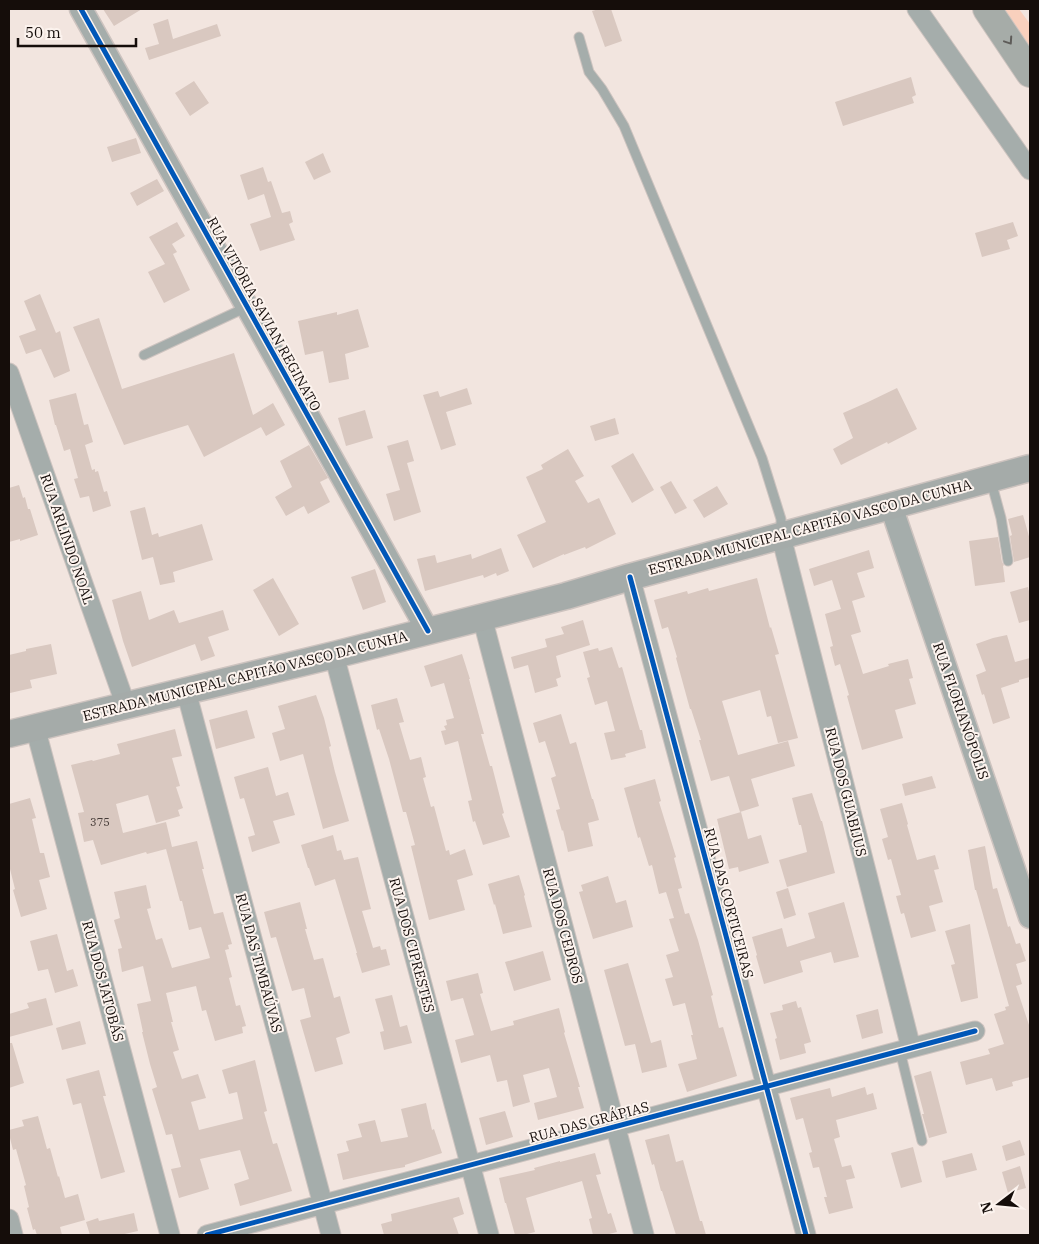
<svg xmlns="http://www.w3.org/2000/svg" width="1039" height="1244" viewBox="0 0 1039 1244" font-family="'IBM Plex Serif',serif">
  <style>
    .green { fill: #f9d0bd }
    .building { fill: #d9c8c0 }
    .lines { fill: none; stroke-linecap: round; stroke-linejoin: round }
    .service-casing { stroke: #cdc3bf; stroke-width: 11 }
    .minor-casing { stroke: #cdc3bf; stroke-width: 21 }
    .tertiary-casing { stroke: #cdc3bf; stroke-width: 25 }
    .secondary-casing { stroke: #cdc3bf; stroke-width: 29 }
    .trunk-casing { stroke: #cdc3bf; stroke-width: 30 }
    .service { stroke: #a5adab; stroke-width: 9 }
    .minor { stroke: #a5adab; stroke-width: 19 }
    .tertiary { stroke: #a5adab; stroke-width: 22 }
    .secondary { stroke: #a5aba9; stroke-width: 26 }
    .trunk { stroke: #a6aca8; stroke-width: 28 }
    .cycleway-casing { stroke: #fcf3ee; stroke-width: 8 }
    .cycleway { stroke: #0057b8; stroke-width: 5 }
    .oneway { stroke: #5e5c59 }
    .labels { text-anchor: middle; stroke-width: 4; stroke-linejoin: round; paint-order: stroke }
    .number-label { font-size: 11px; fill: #463c38 }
    .street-label { font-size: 14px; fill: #150d0a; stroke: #fcf3ee }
  </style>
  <rect width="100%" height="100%" fill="#f2e5df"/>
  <path class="green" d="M1003,9H1019L1030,24V48Z"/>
  <path class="building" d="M103,9H142L114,26Z
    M599,9H611L622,41L605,47L592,11Z
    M168,19L173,39L217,24L221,36L149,60L145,48L159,44L153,24Z
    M911,77L916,95L912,97L914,103L843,126L835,102Z
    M194,81L209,103L190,116L175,93Z
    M136,138L141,153L112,162L107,147Z
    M323,153L331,172L314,180L305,162Z
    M263,167L268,182L271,181L282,213L290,211L293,222L289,224L295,240L260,251L250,224L271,217L264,194L248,200L240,175Z
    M157,179L164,191L137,206L130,193Z
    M177,222L185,236L172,244L177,252L173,254L190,290L164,303L148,272L165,264L149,237Z
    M1013,222L1018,236L1007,240L1010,249L982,257L975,233Z
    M40,294L56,333L60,331L70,371L54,378L41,349L26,354L19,336L36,330L24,301Z
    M358,309L369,347L345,354L349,379L329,383L323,351L305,355L298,321L337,312V315Z
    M99,318L122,389L234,353L253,415L273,403L285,425L266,436L261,427L204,457L188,425L124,445L73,327Z
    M467,388L472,404L446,412L456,445L441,450L423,395L438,391L440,397Z
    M897,388L917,429L888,444L887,442L841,465L833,449L853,438L843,413L868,402Z
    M76,393L84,425L88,424L93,442L85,445L92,470L95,469V472L98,471L104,492L107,491L111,506L93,512L89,496L80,498L74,479L78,478L70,449L64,451L56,425H55L49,400Z
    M365,410L373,438L346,446L338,418Z
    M615,418L619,434L595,441L590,426Z
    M408,440L414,461L407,463L421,512L394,521L386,494L400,490L387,446Z
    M309,445L328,478L320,482L330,502L308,514L304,506L286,516L275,497L292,487L280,461Z
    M568,449L584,476L575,481L588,503L599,498L616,534L586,549L585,547L564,555V554L533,568L517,535L546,522L526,477L543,469L541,465Z
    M633,453L654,490L632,503L611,466Z
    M671,481L687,508L675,514L660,487Z
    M19,485L23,498L25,497L28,509H30L38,535L20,541V539L9,542V488Z
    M717,486L728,504L704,518L693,500Z
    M145,507L152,535L158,533L159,537L202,524L213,560L173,572L175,582L160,585L153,557L142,560L130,511Z
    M1023,515L1030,540V557L1014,562L1010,536L1012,535L1008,519Z
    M998,537L1002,562L1004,565L1003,566L1005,582L975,586L969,541Z
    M501,548L509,571L497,576L496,573L484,578L483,575L425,591L417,559L435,555L437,563L471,554L472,559Z
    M869,550L874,568L857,573L865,597L852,601L861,632L851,635L863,674L889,666L888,664L908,659L913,678L909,679L916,704L895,710L903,738L862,750L847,696L849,695L840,664L835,666L830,647L833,646L825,614L841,609L832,580L814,586L809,569Z
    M375,569L386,602L363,610L351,577Z
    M273,578L299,624L279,636L253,590Z
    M757,578L770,628L771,627L779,654L775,655L798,738L778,743L771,716L767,717L760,690L722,701L738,755L788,741L795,766L751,779L759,806L740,812L729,776L711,781L699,740H701L691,709H690L676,658L677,657L668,627L662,629L654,600L687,591L688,594L708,588L709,591Z
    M1028,587L1030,596V620L1019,623L1010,592Z
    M141,591L149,620L174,610L179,623L223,610L229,630L208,637L215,656L201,661L195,644L132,667L123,641L112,600Z
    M583,620L590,645L556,656L561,677L556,679L558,686L535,693L528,665L514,669L511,657L547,647L545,639L564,634L561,627Z
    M1007,635L1015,662L1030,658V677L1019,680V682L1001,688L1010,718L993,724L984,694L982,695L976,675L986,671L976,644L993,638Z
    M51,644L57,674L30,680L32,688L10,693L9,686V655L26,651V649Z
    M612,647L619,668L622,667L640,730H642L646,748L625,754L626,757L611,760L604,733L615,731L607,701L595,705L587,678L590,677L583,652L598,648L599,651Z
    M462,654L470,679H469L484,734H481L490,766H492L504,813L502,814L510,837L483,845L475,821L473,822L468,801L472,800L458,741L445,745L441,731L446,730L444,726L447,725L446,720L454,718L444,683L431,687L424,666Z
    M316,695L324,718L331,746L329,747L335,772L349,821L323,829L303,754L280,761L272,733L285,729L278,706Z
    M397,698L404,722L399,723L410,760L421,757L426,777L423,778L431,807L434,806L446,851L449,850L450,855L465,849L473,875L457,880L465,910L429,920L411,846L415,845L406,812H403L389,759L379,729L377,730L371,705Z
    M247,710L255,738L216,749L209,720Z
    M561,714L570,744L576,742L592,799H593L599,820L588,823L593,846L568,852L563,830L562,831L556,810L560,809L551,778L556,776L545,741L539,743L533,723Z
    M175,729L182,756L172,758L180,786L176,787L183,808L178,810L180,816L156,823L148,795L116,804L123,833L166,822L172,847L197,841L204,869H202L214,914L223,912L232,944L228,945L229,949L225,950L232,977L229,978L236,1006L240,1005L246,1026L242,1027L243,1033L215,1041L206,1010L202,1011L196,986L166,993L173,1022H171L179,1050L173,1052L182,1079L198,1074L206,1098L191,1102L199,1130L243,1119L237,1092L229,1094L222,1070L255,1060L267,1111L264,1112L273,1144L277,1143L292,1191L240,1206L234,1184L249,1179L240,1150L200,1159L209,1189L179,1198L171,1169L181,1167L172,1134L166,1135L152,1089L157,1087L150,1064L142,1032H143L137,1004L151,1001L143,966L122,972L118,949L122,948L114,920L120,918L114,892L146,885L151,908L147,909L156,940L162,938L172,968L210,958L201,927L189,930L182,901H180L166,849L147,854L146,852L101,865L93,840L84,842L78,813L84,812L71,765L92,760L93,761L120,754L117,744Z
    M268,767L276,796L288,792L295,815L273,821L280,843L252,852L248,837L255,835L244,798L240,799L234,777Z
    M932,776L936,788L905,796L902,784Z
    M655,779L661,801L659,802L676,857L674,858L682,888L678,889L685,914L689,913L698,940L713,995L711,996L719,1028L723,1027L737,1076L687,1092L678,1064L697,1059L691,1035H693L685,1003L673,1006L665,979L673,977L666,955L679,951L669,919L674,918L666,892L659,894L652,865L649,866L640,837L638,838L624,788Z
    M812,793L821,821H822L835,873L787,887L779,860L807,852L801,825H799L792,798Z
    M30,798L36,818L32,819L40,853H44L50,877L39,880L47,909L21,917L13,890L15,889L9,865V804Z
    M902,803L908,824L907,825L917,860L935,855L939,869L934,870L943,902L929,906L936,931L911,938L904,913L901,914L896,896L901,895L891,859L888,860L882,839L888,837L880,809Z
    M741,812L748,839L761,835L769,863L739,872L738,867L729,869L717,819Z
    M333,835L337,851L341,850L344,860L358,857L371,909L362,911L373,948L380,946L381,950L386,949L390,965L362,973L356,953H357L335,879L315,886L309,868H308L301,845Z
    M985,846L993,889L997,888L1008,927L1010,926L1016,944L1020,943L1026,961L1016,964L1022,984L1016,986L1030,1028V1077L1012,1082L1013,1086L996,1091L992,1078L966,1085L960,1062L990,1054L988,1049L1004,1044L994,1014L1006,1010L1005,1007L1009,1006L976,890H975L968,850Z
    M519,875L525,895L524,896L532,927L503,934L495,904L494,905L488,884Z
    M608,876L616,903L626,900L633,927L593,939L579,892L583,891L581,885Z
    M788,888L796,915L784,919L776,892Z
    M300,902L307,929H305L314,960L323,958L334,998L340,996L350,1033L336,1038L343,1064L315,1072L300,1020L311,1017L304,988L292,991L276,937L271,938L264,912Z
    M844,902L859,957L834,963L831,952L800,961L803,972L764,984L756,956L757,955L752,937L782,928L787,947L815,938L808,913Z
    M970,924L978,998L961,1002L951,965L955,964L945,931Z
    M57,934L67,971L73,969L78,986L55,993L48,969L38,971L30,941Z
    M543,951L551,980L514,991L505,962Z
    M628,963L651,1043L661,1040L667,1067L642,1073L635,1044L625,1046L604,970Z
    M478,973L483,993L480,994L491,1031L514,1025L513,1021L559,1008L565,1032L564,1033L580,1087H578L584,1108L538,1120L534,1103L557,1097L549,1068L523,1075L530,1102L513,1107L507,1080L497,1082L490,1055L461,1063L455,1040L474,1035L463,998L451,1001L446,981Z
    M392,995L400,1027L407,1025L412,1043L384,1050L380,1032L384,1031L375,999Z
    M46,998L53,1025L9,1037V1014L29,1008L27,1003Z
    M796,1001L798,1008L801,1007L811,1042L804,1044L806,1053L780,1060L775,1039L777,1038L770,1013L783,1010L782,1005Z
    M878,1009L883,1033L862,1039L856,1015Z
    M80,1021L86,1044L62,1050L56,1028Z
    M9,1043H12L24,1083L9,1088Z
    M99,1070L106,1096H103L125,1172L101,1179L81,1103L73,1105L66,1079Z
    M931,1071L947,1133L929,1138L922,1114H924L914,1076Z
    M865,1087L867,1095L873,1093L877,1109L836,1120L840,1137L834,1139L842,1167L851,1165L855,1178L846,1180L853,1208L829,1214L824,1197H827L819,1167L813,1168L809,1153L812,1152L803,1118L796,1120L790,1098L830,1088L832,1097Z
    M426,1103L432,1130L434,1129L442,1153L405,1165V1167L378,1172L343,1180L337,1154L349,1151L346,1141L362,1137L358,1124L375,1120L381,1142L408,1137L401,1109Z
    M505,1111L513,1137L486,1145L479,1118Z
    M38,1116L47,1149L50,1148L58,1177L59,1176L65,1198L78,1194L85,1220L60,1227L62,1235H37L35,1229L33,1230L27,1208L29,1207L24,1186L26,1185L16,1149L13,1150L9,1134V1130L24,1126L22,1120Z
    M669,1134L676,1162L683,1160L700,1221H702L706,1235H676L662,1191H661L654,1164L652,1165L645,1140Z
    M1020,1140L1025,1155L1006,1161L1002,1146Z
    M913,1147L922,1182L901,1188L891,1153Z
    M595,1153L601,1174L596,1175L608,1214L611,1213L617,1232L605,1235H593L589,1219L592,1218L582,1181L526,1198L535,1232L523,1235H515L506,1203H505L499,1178L535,1170L534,1168L560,1161V1162Z
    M972,1153L977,1170L946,1178L942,1161Z
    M1020,1166L1026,1188L1008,1193L1002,1172Z
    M459,1197L464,1214L453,1218L459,1235H384L381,1224L392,1221L391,1214Z
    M134,1213L138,1231L120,1235H90L86,1222L98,1218L99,1221Z"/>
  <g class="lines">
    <g class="service-casing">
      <path id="service" d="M579,37L589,72L602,89L624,126L762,458L781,519V532
        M144,355L247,307
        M991,481L1001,518L1008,561
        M900,1051L922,1141"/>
    </g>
    <g class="minor-casing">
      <path id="minor" d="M917,9L1030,170
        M9,373L126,706
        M781,536L911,1048
        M630,577L806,1235
        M482,617L644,1235
        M334,655L489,1235
        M186,691L331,1235
        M35,727L170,1235
        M9,1219L13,1235
        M207,1235L975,1031"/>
    </g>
    <g class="tertiary-casing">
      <path id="tertiary" d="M81,9L428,631
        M891,506L1030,917"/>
    </g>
    <g class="secondary-casing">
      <path id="secondary" d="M9,734L334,655L566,596L630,577L1030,468"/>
    </g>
    <g class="trunk-casing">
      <path id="trunk" d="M987,9L1030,73"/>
    </g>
    <use href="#service" class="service"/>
    <use href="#minor" class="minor"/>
    <use href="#tertiary" class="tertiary"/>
    <use href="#secondary" class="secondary"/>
    <use href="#trunk" class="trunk"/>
    <g class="cycleway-casing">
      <path id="cycleway" d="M81,9L428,631
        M630,577L806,1235
        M207,1235L975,1031"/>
    </g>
    <use href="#cycleway" class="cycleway"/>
  </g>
  <defs><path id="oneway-chevron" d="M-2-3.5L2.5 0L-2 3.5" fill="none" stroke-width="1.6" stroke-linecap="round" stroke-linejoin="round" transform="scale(1.25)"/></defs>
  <use class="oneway" href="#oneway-chevron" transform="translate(1009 41) rotate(56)"/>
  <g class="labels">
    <g class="number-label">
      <text x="100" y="826">375</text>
    </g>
    <g class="street-label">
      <text transform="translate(264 314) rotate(61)" y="5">RUA VITÓRIA SAVIAN REGINATO</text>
      <text transform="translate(810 527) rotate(-15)" y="5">ESTRADA MUNICIPAL CAPITÃO VASCO DA CUNHA</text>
      <text transform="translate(67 539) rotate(71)" y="5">RUA ARLINDO NOAL</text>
      <text transform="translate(245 676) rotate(-14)" y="5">ESTRADA MUNICIPAL CAPITÃO VASCO DA CUNHA</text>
      <text transform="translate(961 711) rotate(71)" y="5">RUA FLORIANÓPOLIS</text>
      <text transform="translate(846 792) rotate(76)" y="5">RUA DOS GUABIJUS</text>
      <text transform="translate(729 903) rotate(75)" y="5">RUA DAS CORTICEIRAS</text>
      <text transform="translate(563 926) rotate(75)" y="5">RUA DOS CEDROS</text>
      <text transform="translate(412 945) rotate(75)" y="5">RUA DOS CIPRESTES</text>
      <text transform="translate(259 963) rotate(75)" y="5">RUA DAS TIMBAÚVAS</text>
      <text transform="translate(103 981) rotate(75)" y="5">RUA DOS JATOBÁS</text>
      <text transform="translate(589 1122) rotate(-15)" y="5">RUA DAS GRÁPIAS</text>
    </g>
  </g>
  <rect width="1039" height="1244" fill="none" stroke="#150d0a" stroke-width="20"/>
  <g transform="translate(999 1204) rotate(254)" stroke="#fcf3ee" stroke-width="4" paint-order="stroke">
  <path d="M0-4L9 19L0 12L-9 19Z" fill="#150d0a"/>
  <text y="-8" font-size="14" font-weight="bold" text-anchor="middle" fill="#150d0a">N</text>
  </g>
  <path d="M18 38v8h118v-8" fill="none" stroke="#150d0a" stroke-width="2.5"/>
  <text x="25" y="38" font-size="15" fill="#150d0a" stroke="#fcf3ee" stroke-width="4" paint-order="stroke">50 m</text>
</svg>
